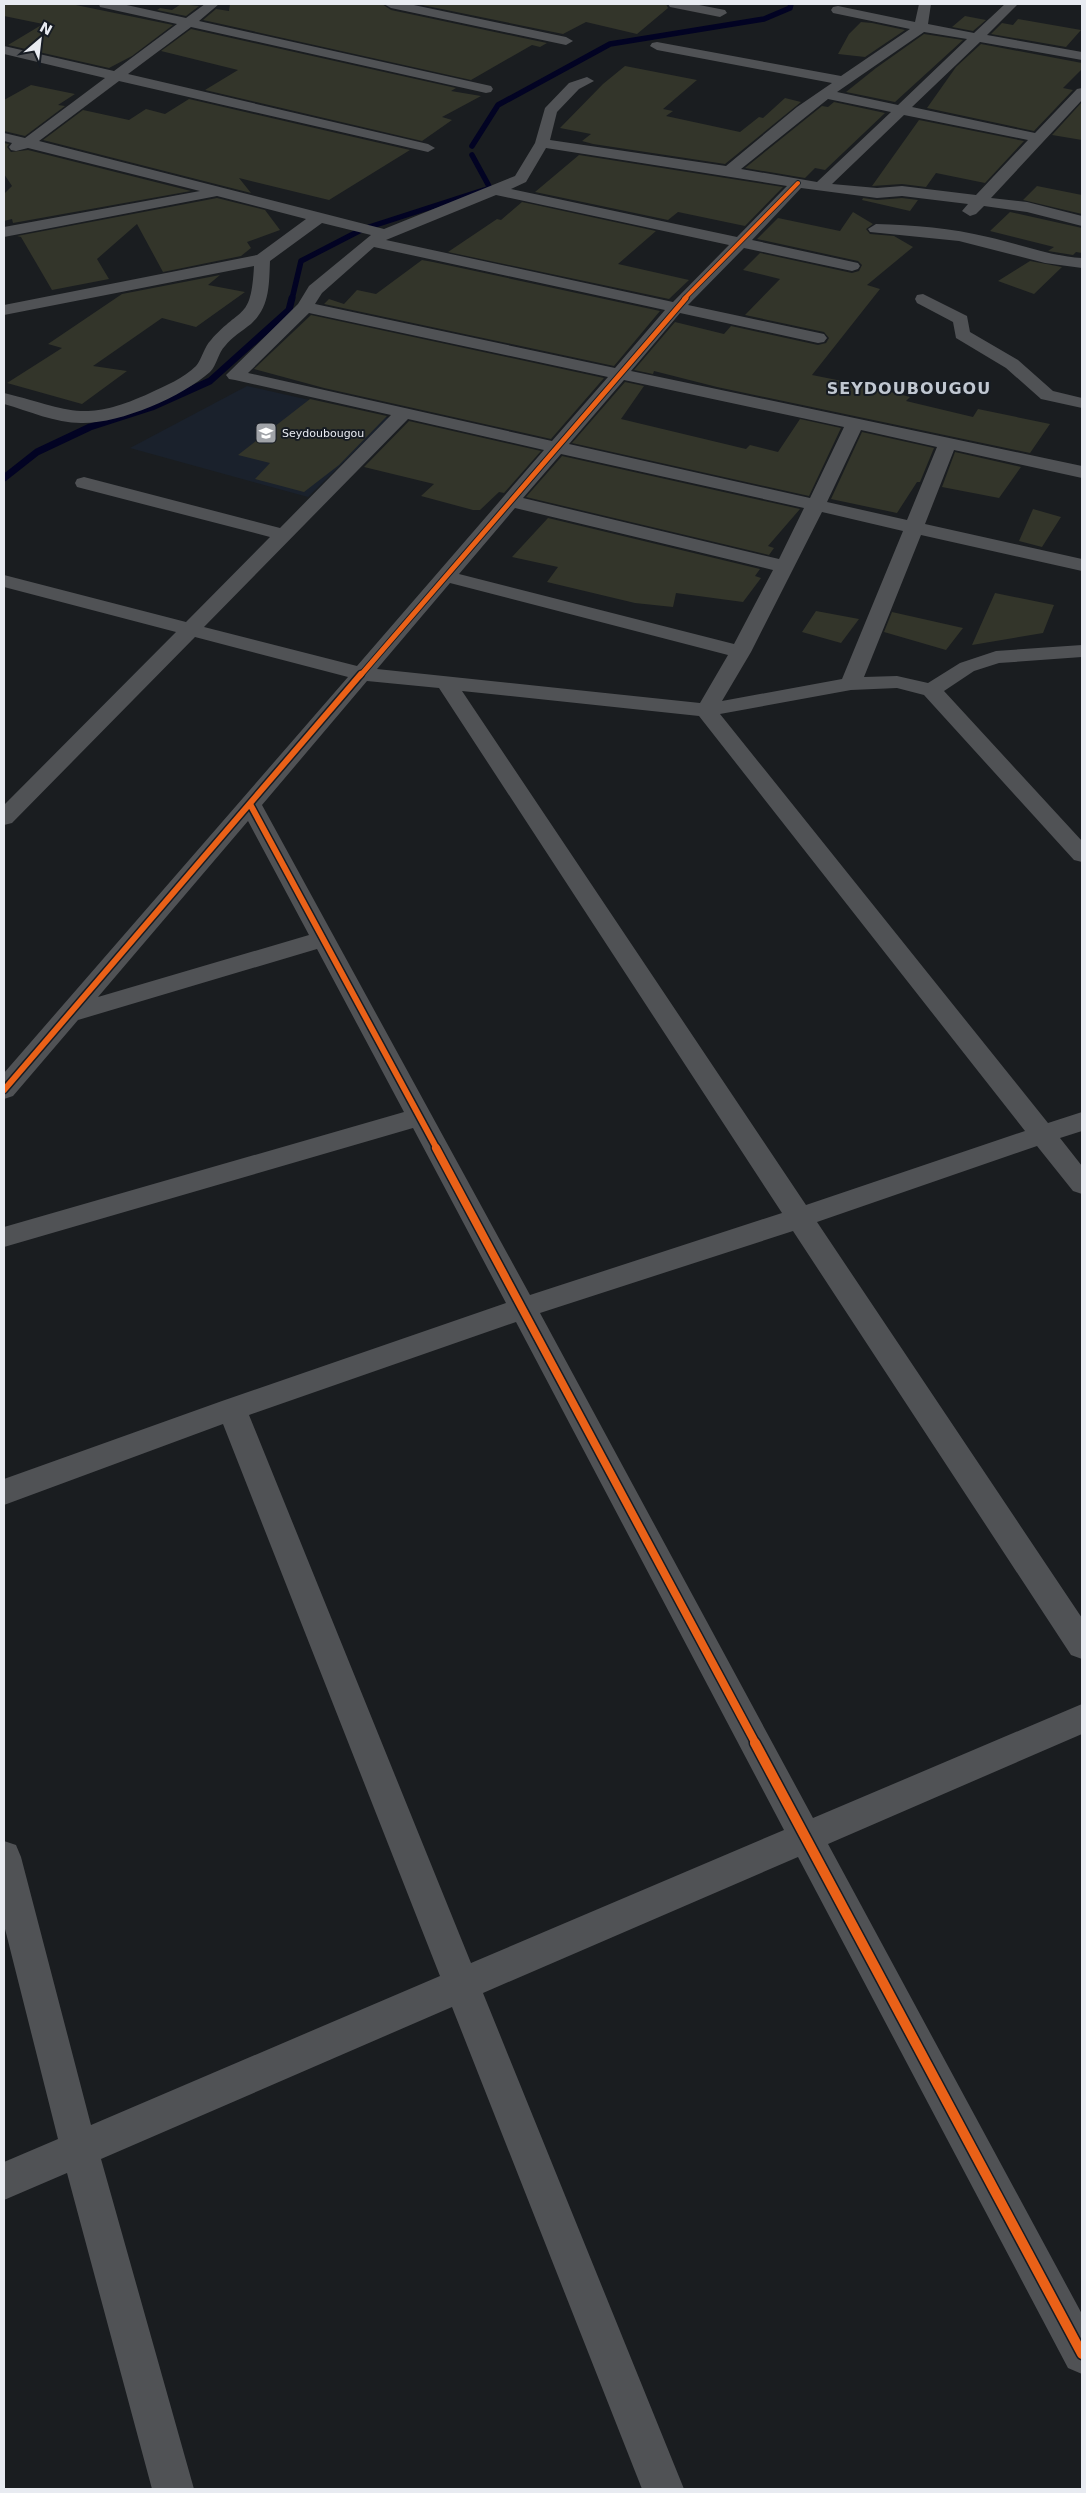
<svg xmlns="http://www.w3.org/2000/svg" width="1086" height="2493" viewBox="0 0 1086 2493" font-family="'DejaVu Sans',sans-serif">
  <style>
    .built { fill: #1a212c }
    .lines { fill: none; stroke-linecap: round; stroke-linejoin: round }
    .stream-far1 { stroke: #020323; stroke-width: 5.5 }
    .stream { stroke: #020323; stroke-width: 7 }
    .building { fill: #33352a }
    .minor { fill: #505255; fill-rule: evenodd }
    .cycleway-far4-casing { stroke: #171c23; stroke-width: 5.5 }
    .cycleway-far3-casing { stroke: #171c23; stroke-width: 7 }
    .cycleway-far2-casing { stroke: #171c23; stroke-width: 9 }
    .cycleway-far1-casing { stroke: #171c23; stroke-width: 11 }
    .cycleway-casing { stroke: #171c23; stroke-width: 13 }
    .cycleway-far4 { stroke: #ea6118; stroke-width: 4 }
    .cycleway-far3 { stroke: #ea6118; stroke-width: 5 }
    .cycleway-far2 { stroke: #ea6118; stroke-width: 6 }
    .cycleway-far1 { stroke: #ea6118; stroke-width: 8 }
    .cycleway { stroke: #ea6118; stroke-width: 10 }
    .labels { text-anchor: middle; stroke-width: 4; stroke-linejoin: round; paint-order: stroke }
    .far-poi-label { font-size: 11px; fill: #e8ebf1; stroke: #171c23; text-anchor: start }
    .far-district-label { font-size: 16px; font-weight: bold; letter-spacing: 1px; fill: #c0c7d1; stroke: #171c23 }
  </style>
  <rect width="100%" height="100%" fill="#1a1d20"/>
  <path class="built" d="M247,386L389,418L308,497L130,448Z"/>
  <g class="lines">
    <path class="stream-far1" d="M472,146L498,105L610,44L764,19L790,8L791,4
      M292,299L301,261L363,229L490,188L472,155"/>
    <path class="stream" d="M4,478L37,452L90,427L152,407L210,381L289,310L292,298"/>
  </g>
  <path class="building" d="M4,4H71L173,25L132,56L109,68L8,45L43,24L4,16Z
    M181,4L199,6L186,16L157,10L160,8L172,10Z
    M230,4H382L391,10L547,43L540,47L532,45L471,80L203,20L216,9L229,11Z
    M417,4H666L668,8L637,34L586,22L563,34Z
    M965,16L986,20L973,31L952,27Z
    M1018,19L1081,30L1066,47L991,34L1002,23L1013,25Z
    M861,22L872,23L905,30L865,57L838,54L849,34Z
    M191,29L456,88L451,91L481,96L442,117L452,120L422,141L205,90L238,70L161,51Z
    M924,34L963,40L895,102L846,92L876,68Z
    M981,44L1082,63V69L1063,88L1073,90L1034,131L927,108L956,67Z
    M625,66L697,80L663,109L673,111L666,116L740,132L759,117L763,118L785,98L801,102L725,164L593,144L582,141L591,134L560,128L603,84Z
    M31,85L75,94L58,105L65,106L25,136L4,131V100Z
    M189,99L410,150L329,200L239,178L251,193L43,140L83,110L129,120L146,109L165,114Z
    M834,102L885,113L825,170L815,168L805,178L745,168L822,106L828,107Z
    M1082,102V140L1052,135Z
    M919,120L1024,141L985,183L936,173L926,187L902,184L872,186Z
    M4,143L9,144L7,147L11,152L28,150L191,191L13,223L12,219L4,221V194L12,186L4,174Z
    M579,155L783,187L745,226L678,212L668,220L535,192Z
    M1037,186L1082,195V214L1023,200Z
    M217,198L265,210L280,230L247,242L251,248L241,256L163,272L137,224L97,259L109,279L52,290L21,237L17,236Z
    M863,198L877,200L902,198L918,200L910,211L862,200Z
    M522,202L656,231L618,264L689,280L669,299L448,252L497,219L501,220Z
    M853,212L873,224L866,229L870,234L894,236L913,247L867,285L880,289L812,375L872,387L910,397L906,401L973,417L978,409L1050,424L1030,453L717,387L654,371L653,374L634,370L675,322L724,334L731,326L818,345L826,343L829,338L824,332L745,315L780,279L743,270L760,253L852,273L859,271L862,265L858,261L757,239L778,218L840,231Z
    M1010,212L1082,228V253L1076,252L1073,255L1048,251L1054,247L990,231Z
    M422,260L433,262L660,311L614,366L324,304L329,299L344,304L357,290L376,294Z
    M1030,261L1062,267L1034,294L998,281Z
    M220,275L208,285L245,292L196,327L162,318L93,366L127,371L82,404L7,383L62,348L48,344L122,294Z
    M311,315L604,378L551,439L324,388L254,369Z
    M625,382L644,386L621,419L746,449L750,445L778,452L800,419L841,428L809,496L572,443Z
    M310,399L387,416L339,465L304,492L255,479L270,463L238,455Z
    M409,421L541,451L504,493L499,492L480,510H473L421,496L434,484L364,467Z
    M862,432L934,448L920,482H917L897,513L831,499Z
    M955,452L1021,467L999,498L942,487Z
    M562,456L800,509L768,546L774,548L769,555L526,497Z
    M1033,509L1061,517L1042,547L1019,541Z
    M548,518L760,569L755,576L761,578L743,602L676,593L673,607L635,603L547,582L558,567L512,557Z
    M995,593L1054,605L1043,633L972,645Z
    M816,611L859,619L841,643L802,632Z
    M892,612L963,628L946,650L884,632Z"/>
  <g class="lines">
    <path class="minor" d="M99,4H122L186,18L205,4H219L199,21L491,86L493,89L491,92L486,93L191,27L128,74L428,144L435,148L428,152L119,81L39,141L384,229L515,176L535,143L545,108L569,83L587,77L594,81L579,89L557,112L550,140L726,166L797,107L832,83L657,50L650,46L652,43L657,42L841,76L910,29L833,13L831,10L833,7L838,6L915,22L919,4H931L928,24L974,33L1005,4H1018L987,35L1082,52V60L980,42L912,107L1035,133L1077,89L1082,88V100L991,198L1027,202L1082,216V226L1027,212L984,206L976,214L970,216L962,211L968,204L902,196L877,198L801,188L752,240L858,263L860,266L858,269L852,271L744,248L688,305L824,334L827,338L824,342L818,343L680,313L631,371L1082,466V478L954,450L925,524L1082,559V571L921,535L864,677L897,676L928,683L960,663L996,651L1082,645V657L999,663L974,671L944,691L1082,841V862L1074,860L924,695L897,688L851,690L720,714L1048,1123L1082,1112V1131L1060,1138L1082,1166V1194L1073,1191L1037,1146L817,1222L1082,1618V1659L1071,1655L793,1231L540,1313L813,1818L1082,1704V1734L828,1844L1082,2314V2374L1068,2368L798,1857L483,1993L684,2489H642L452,2007L101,2159L194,2489H152L67,2173L4,2200V2162L58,2139L4,1925V1841L16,1845L21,1857L91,2125L440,1976L223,1424L4,1505V1479L222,1401L506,1303L413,1128L4,1247V1227L404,1112L317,949L78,1020L13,1096L4,1099V1073L348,677L195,637L12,823L4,825V805L176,632L4,587V575L186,622L270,537L77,487L75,483L77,479L84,477L280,528L391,415L235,380L229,379L226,375L298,304L309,286L371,235L322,223L270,261C269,284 270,307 251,324C242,331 232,337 225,346C218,353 217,365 210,372C182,397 119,424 81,423C55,423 29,411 4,404V393C70,409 82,424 150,393C165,386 184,378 196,366C202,359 204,347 211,340C242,305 251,321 254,266L4,315V305L257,255L306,219L217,196L4,237V227L200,191L28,148L16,151L11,150L9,147L12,143L4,141V133L25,138L105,78L4,54V46L114,71L177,24L100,7ZM924,32L967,39L898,105L837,92ZM828,99L891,112L817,182L741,169ZM904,115L1028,140L976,195L902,186L877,188L832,184ZM546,148L787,186L737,237L511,189L526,182ZM496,195L729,245L673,302L386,240ZM374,247L665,310L615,368L315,304L322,293ZM309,313L608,377L552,441L248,373ZM624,380L844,427L810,498L569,444ZM408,419L544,450L357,666L204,627ZM861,430L937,447L907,520L827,502ZM561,454L804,508L779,559L523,498ZM515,508L773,570L734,644L459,574ZM822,512L903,531L842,679L722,701L751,652ZM450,583L728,655L700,703L377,669ZM367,681L439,688L782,1213L530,1295L262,805ZM462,691L699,716L1025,1131L806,1205ZM248,821L309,935L98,997ZM516,1322L784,1830L471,1963L249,1415Z
      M384,4H409L566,37L573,41L566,45L391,8Z
      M668,4H694L725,10L727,13L720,17L670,7Z
      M876,224C914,225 951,228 988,237C1020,244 1049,256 1082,258V268L1045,263L959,241L870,232L868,229Z
      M923,294L967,316L970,332L1018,360L1053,391L1082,398V408L1041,399L1006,368L956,338L953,322L917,303L915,299L917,295Z"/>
    <g class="cycleway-far4-casing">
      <path id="cycleway-far4" d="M684,299L798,183"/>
    </g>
    <g class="cycleway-far3-casing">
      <path id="cycleway-far3" d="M360,676L686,298"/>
    </g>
    <g class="cycleway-far2-casing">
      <path id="cycleway-far2" d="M250,804L437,1149
        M4,1090L361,674"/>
    </g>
    <g class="cycleway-far1-casing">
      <path id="cycleway-far1" d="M436,1148L756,1744"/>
    </g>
    <g class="cycleway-casing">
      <path id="cycleway" d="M755,1743L1082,2354"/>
    </g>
    <use href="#cycleway-far4" class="cycleway-far4"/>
    <use href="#cycleway-far3" class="cycleway-far3"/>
    <use href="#cycleway-far2" class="cycleway-far2"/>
    <use href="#cycleway-far1" class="cycleway-far1"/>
    <use href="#cycleway" class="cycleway"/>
  </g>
  <defs>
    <g id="school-square" transform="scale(1.125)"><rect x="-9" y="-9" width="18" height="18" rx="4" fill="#a0a3a8" stroke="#171c23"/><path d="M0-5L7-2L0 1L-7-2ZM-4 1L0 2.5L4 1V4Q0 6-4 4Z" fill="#fff"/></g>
  </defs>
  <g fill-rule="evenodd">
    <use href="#school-square" x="266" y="433"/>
  </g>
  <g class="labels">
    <g class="far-poi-label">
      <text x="282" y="437">Seydoubougou</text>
    </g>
    <g class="far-district-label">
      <text x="909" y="394">SEYDOUBOUGOU</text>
    </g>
  </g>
  <rect width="1086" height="2493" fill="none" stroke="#e8ebf1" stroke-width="10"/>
  <g transform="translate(40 40) rotate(28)" stroke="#171c23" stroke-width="4" paint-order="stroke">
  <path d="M0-4L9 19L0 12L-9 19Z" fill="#e8ebf1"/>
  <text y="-8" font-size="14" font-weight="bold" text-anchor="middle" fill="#e8ebf1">N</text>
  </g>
</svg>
